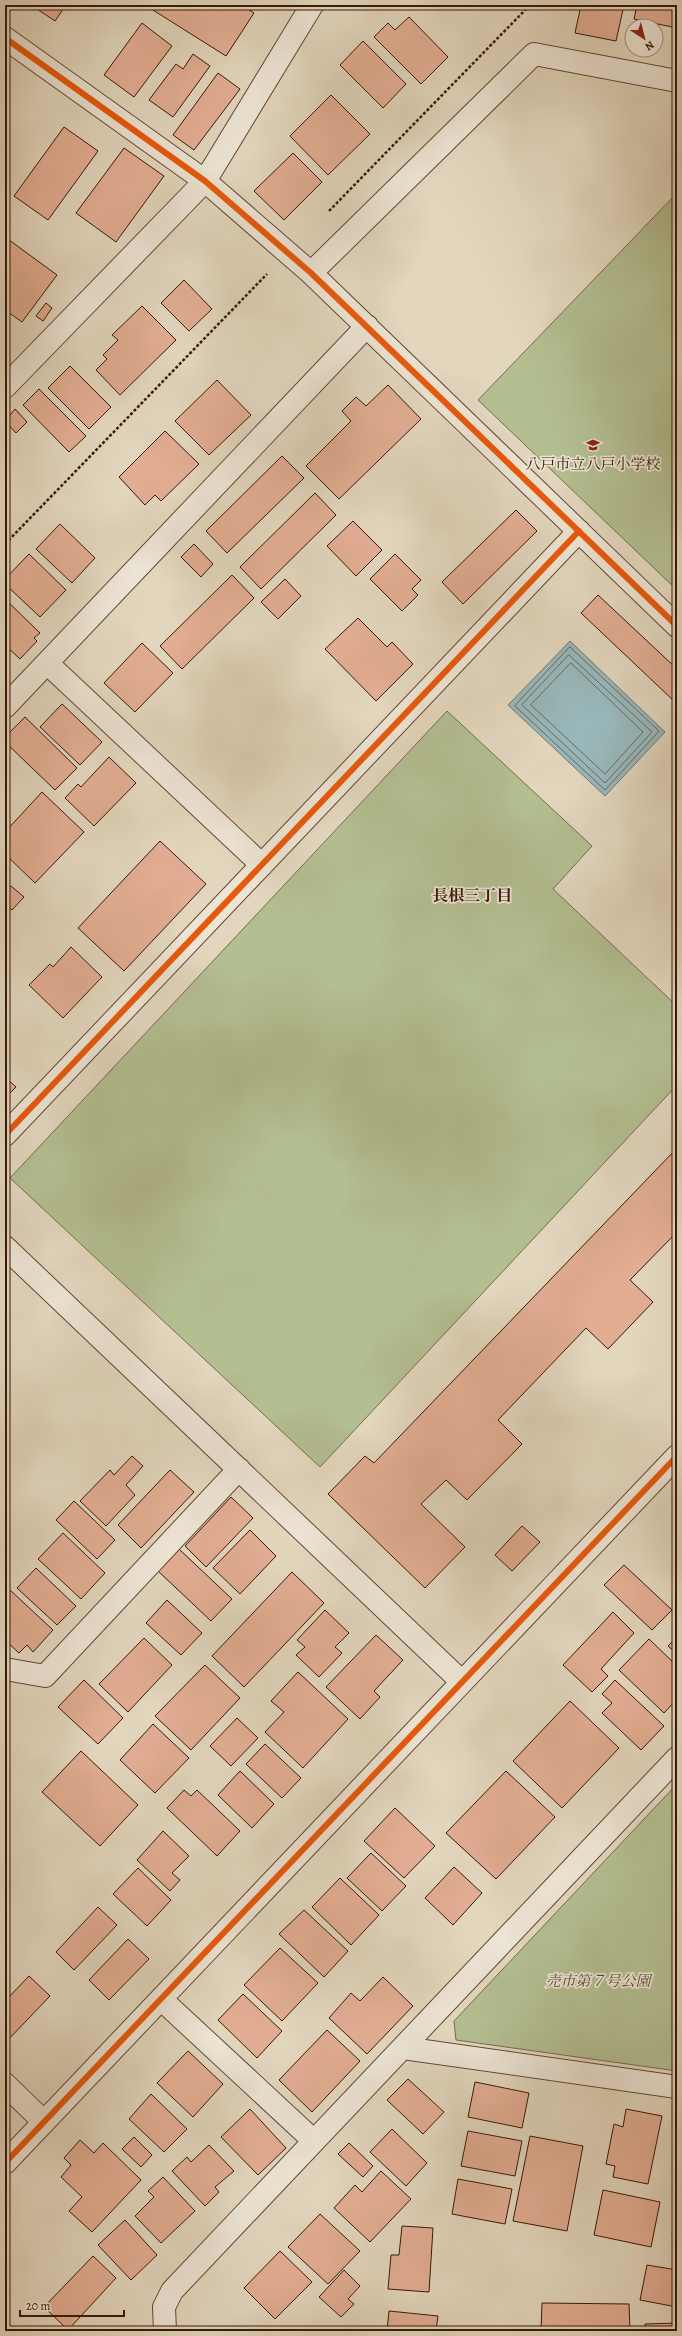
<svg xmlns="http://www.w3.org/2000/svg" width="682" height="2336" viewBox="0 0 682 2336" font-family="Alegreya,'Noto Serif JP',serif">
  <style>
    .green { fill: #b3be91; stroke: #766b4d }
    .water { fill: #98b7ba; stroke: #727773 }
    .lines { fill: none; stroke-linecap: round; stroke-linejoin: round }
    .shore { stroke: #686862; stroke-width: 1 }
    .building { fill: #e2ad93; stroke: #391809 }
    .minor-casing { stroke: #634836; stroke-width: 24 }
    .path { stroke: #391809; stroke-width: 2.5; stroke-dasharray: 3 2; stroke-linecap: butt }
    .minor { stroke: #ece4d4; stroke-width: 22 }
    .cycleway-casing { stroke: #ece4d4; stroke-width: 8 }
    .cycleway { stroke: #e8590c; stroke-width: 6 }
    .labels { text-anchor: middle; stroke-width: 3.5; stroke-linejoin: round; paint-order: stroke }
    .poi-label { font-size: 15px; fill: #391809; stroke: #ece4d4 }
    .park-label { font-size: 15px; font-style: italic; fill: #5e4a32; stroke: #ece4d4 }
    .neighbourhood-label { font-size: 16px; font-weight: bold; fill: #391809; stroke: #ece4d4 }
  </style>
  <rect width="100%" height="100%" fill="#e2d6bd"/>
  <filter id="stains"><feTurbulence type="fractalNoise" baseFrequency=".005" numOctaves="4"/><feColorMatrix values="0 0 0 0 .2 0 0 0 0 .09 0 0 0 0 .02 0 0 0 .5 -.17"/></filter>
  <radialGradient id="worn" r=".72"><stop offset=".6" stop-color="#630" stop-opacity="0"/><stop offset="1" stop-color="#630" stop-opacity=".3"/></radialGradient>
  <path class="green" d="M677,193V590L478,400Z
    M447,711L592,846L553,889L677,1006V1085L320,1467L10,1178Z
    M677,1784V2071L456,2040L454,2021Z"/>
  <path class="water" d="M570,641L665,732L605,796L508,705Z"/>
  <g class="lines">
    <path class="shore" d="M570,647L659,731L605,790L515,706Z
      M569,655L652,732L605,783L522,705Z
      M571,663L643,732L605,774L531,705Z"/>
  </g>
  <path class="building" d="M31,5H66L55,21Z
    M145,5H241L254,13L226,56Z
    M581,5H624L616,41L575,33Z
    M637,5H677V28L634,19Z
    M409,17L448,57L421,84L374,37L388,23L395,30Z
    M142,23L172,46L134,97L104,75Z
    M363,41L406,84L383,108L340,65Z
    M193,54L210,66L173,117L149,100L176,64L183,69Z
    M218,73L240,89L194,150L173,135Z
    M331,95L370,134L328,175L290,136Z
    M64,127L98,151L48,220L14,196Z
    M124,148L164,176L116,242L76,213Z
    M293,153L322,182L284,220L254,191Z
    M5,237L57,275L22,322L5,310Z
    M184,280L212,309L189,331L161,303Z
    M46,303L52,308L43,321L36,316Z
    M142,306L176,340L120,395L96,370L107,359L103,355L118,340L112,335Z
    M70,366L111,407L89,429L48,388Z
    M217,380L251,415L209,455L175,421Z
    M388,385L421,419L339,499L306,466L351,421L342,411L356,397L366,406Z
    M39,389L86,436L69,452L23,405Z
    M15,409L27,422L16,433L5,421Z
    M165,431L199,464L161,501L155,495L145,505L119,477Z
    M282,456L304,478L227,553L206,531Z
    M315,493L336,515L261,589L240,567Z
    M516,510L537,531L463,604L442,582Z
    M353,521L382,550L356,576L327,546Z
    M60,524L95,558L72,583L36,549Z
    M194,544L213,564L201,577L181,557Z
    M29,554L66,590L40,617L5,584V579Z
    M395,554L421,580L412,589L418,595L402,611L370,579Z
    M232,575L254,598L182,669L160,646Z
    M285,579L301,596L278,619L261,602Z
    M598,595L677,669L675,702L581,613Z
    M5,599L40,633L34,638L37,641L20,659L5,645Z
    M358,618L387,647L392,642L413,664L376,701L325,649Z
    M142,643L173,673L135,712L104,683Z
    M62,704L102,742L80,765L40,727Z
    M25,717L77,768L55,790L5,742V737Z
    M109,757L136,783L94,826L65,798L78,784L81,787Z
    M42,792L84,832L35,883L5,854V832Z
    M160,841L206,884L124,971L78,928Z
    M11,886L24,897L12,910L5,903V892Z
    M71,947L102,977L63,1018L29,985L50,964L53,967Z
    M5,1077L16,1087L5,1098Z
    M677,1148V1232L630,1280L653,1302L608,1349L586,1328L498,1420L522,1444L467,1500L446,1480L421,1504L465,1547L425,1588L328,1494L365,1456L374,1463Z
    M132,1456L143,1466L126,1485L135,1495L106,1526L80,1501L110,1470L114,1475Z
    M170,1470L194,1492L141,1548L118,1525Z
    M231,1497L253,1518L206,1567L185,1546Z
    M74,1501L115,1540L97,1559L56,1520Z
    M522,1526L540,1542L512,1571L495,1555Z
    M250,1530L276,1556L240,1594L213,1568Z
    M63,1533L105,1573L81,1599L38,1559Z
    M179,1549L232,1599L211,1621L158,1571Z
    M624,1565L672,1610L652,1630L604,1585Z
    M36,1568L76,1606L57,1625L17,1588Z
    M292,1572L324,1603L244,1687L212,1656Z
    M10,1590L53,1630L33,1652L27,1645L19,1653L5,1640V1595Z
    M167,1600L202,1633L181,1655L146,1623Z
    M325,1610L349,1633L335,1647L342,1653L319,1677L296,1655L305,1647L297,1640Z
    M613,1612L634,1633L601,1669L608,1676L592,1692L563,1665Z
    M376,1635L403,1660L374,1691L380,1697L360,1719L326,1687Z
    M677,1637V1654L668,1646Z
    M144,1638L172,1665L128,1712L99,1684Z
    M649,1639L677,1666V1699L664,1713L619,1670Z
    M205,1665L240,1698L191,1750L155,1716Z
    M298,1672L348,1719L303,1768L265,1732L284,1712L271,1701Z
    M84,1680L123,1718L98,1744L58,1707Z
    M615,1680L664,1726L641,1750L602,1713L612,1703L602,1694Z
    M570,1701L619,1748L562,1808L513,1761Z
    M237,1718L258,1738L231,1766L210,1746Z
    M153,1724L189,1758L155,1793L120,1760Z
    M265,1744L301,1778L282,1798L246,1764Z
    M81,1751L138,1805L100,1846L42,1792Z
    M240,1771L274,1804L252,1828L218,1795Z
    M506,1771L555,1817L496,1879L446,1833Z
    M184,1790L191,1796L197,1790L240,1831L217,1856L167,1808Z
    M395,1808L435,1846L404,1878L364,1841Z
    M163,1831L189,1856L172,1873L180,1880L170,1891L137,1860Z
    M371,1853L406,1886L382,1911L347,1878Z
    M454,1867L482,1893L453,1925L425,1898Z
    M138,1868L171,1900L147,1926L113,1894Z
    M340,1878L379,1915L351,1945L312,1907Z
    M98,1907L117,1925L74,1970L56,1952Z
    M304,1910L348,1951L324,1977L279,1934Z
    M128,1939L149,1959L109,2000L89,1980Z
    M280,1948L318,1983L282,2021L244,1985Z
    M29,1976L50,1996L6,2042L5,2001Z
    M383,1977L413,2006L367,2054L329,2018L351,1993L360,2001Z
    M243,1994L282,2031L257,2058L218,2020Z
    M327,2030L360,2061L312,2112L279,2080Z
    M188,2051L223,2084L193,2117L157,2083Z
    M408,2079L444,2112L423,2134L387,2100Z
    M475,2082L529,2093L522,2128L468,2117Z
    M151,2094L187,2129L164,2152L129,2119Z
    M250,2109L286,2148L258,2175L221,2137Z
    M626,2109L662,2116L648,2184L613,2177L615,2166L606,2164L614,2124L623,2127Z
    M392,2129L427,2163L406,2186L370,2152Z
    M468,2131L522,2141L515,2176L461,2166Z
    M530,2136L583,2146L567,2231L513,2221Z
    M134,2137L152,2155L141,2167L122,2149Z
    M80,2140L94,2153L103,2143L141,2180L92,2232L69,2211L82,2197L61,2177L71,2165L64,2158Z
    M349,2143L373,2166L363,2177L338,2154Z
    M209,2145L234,2171L215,2187L219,2192L205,2206L172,2171L187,2157L191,2162Z
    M381,2171L411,2199L370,2242L334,2208L355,2185L362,2192Z
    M163,2177L195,2211L161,2243L135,2216L154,2197L148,2191Z
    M458,2179L512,2189L505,2224L452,2214Z
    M603,2190L660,2202L651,2247L594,2235Z
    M677,2208V2236L672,2235Z
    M320,2214L360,2251L328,2284L288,2247Z
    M125,2220L157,2255L131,2280L98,2245Z
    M402,2226L433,2228L429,2292L388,2289L391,2255H399Z
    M280,2251L312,2282L275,2319L244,2288Z
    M93,2256L116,2278L68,2330L44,2307Z
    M647,2265L677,2270V2307L640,2300Z
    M344,2270L360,2286L348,2299L354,2304L341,2317L319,2297Z
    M542,2303L629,2304L630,2331H541Z
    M389,2311L438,2316L436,2331H387Z
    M677,2323V2331H645V2324Z
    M144,2329V2331H106Z"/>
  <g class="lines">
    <g class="minor-casing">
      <path id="minor" d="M5,38L205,181L311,273L677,626
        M311,273L534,54L677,81
        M5,387L205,181L312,5
        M47,663L262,865
        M5,707L367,326
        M5,1135L579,531
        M5,1247L461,1681
        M5,1669L45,1676L239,1469
        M162,2000L314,2141
        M403,2048L677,2087
        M5,2084L44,2122
        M5,2163L677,1456
        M165,2331L164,2307L172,2291L677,1758"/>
    </g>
    <path class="path" d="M329,211L530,5
      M5,544L267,274"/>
    <use href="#minor" class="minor"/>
    <g class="cycleway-casing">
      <path id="cycleway" d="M5,38L205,181L311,273L677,626
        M5,1135L579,531
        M5,2163L677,1456"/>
    </g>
    <use href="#cycleway" class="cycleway"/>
  </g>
  <defs>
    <g id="school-bare" transform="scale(1.08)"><path d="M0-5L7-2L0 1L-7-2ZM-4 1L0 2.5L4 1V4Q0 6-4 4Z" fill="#8f2418" stroke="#ece4d4" stroke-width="2.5" paint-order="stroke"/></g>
  </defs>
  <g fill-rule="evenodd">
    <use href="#school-bare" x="593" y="445"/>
  </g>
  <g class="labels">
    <g class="poi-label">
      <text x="593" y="469">八戸市立八戸小学校</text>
    </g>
    <g class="park-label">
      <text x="598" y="1986">売市第７号公園</text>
    </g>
    <g class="neighbourhood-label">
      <text x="472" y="901">長根三丁目</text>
    </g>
  </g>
  <rect width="682" height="2336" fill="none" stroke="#e2d6bd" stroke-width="20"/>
  <rect x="6" y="6" width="670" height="2324" fill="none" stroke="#391809" stroke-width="2"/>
  <rect x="10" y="10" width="662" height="2316" fill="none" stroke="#391809"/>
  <g transform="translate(644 38) rotate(144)"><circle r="19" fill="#ece4d4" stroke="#a49283"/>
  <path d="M0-3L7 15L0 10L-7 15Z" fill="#8f2418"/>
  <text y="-6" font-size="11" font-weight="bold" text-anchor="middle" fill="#391809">N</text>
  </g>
  <path d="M20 2310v6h104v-6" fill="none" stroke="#391809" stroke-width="2"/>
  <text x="26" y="2310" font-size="12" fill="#391809" stroke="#ece4d4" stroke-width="3" paint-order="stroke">20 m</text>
  <rect width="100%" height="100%" filter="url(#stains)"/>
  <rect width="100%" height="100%" fill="url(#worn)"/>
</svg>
